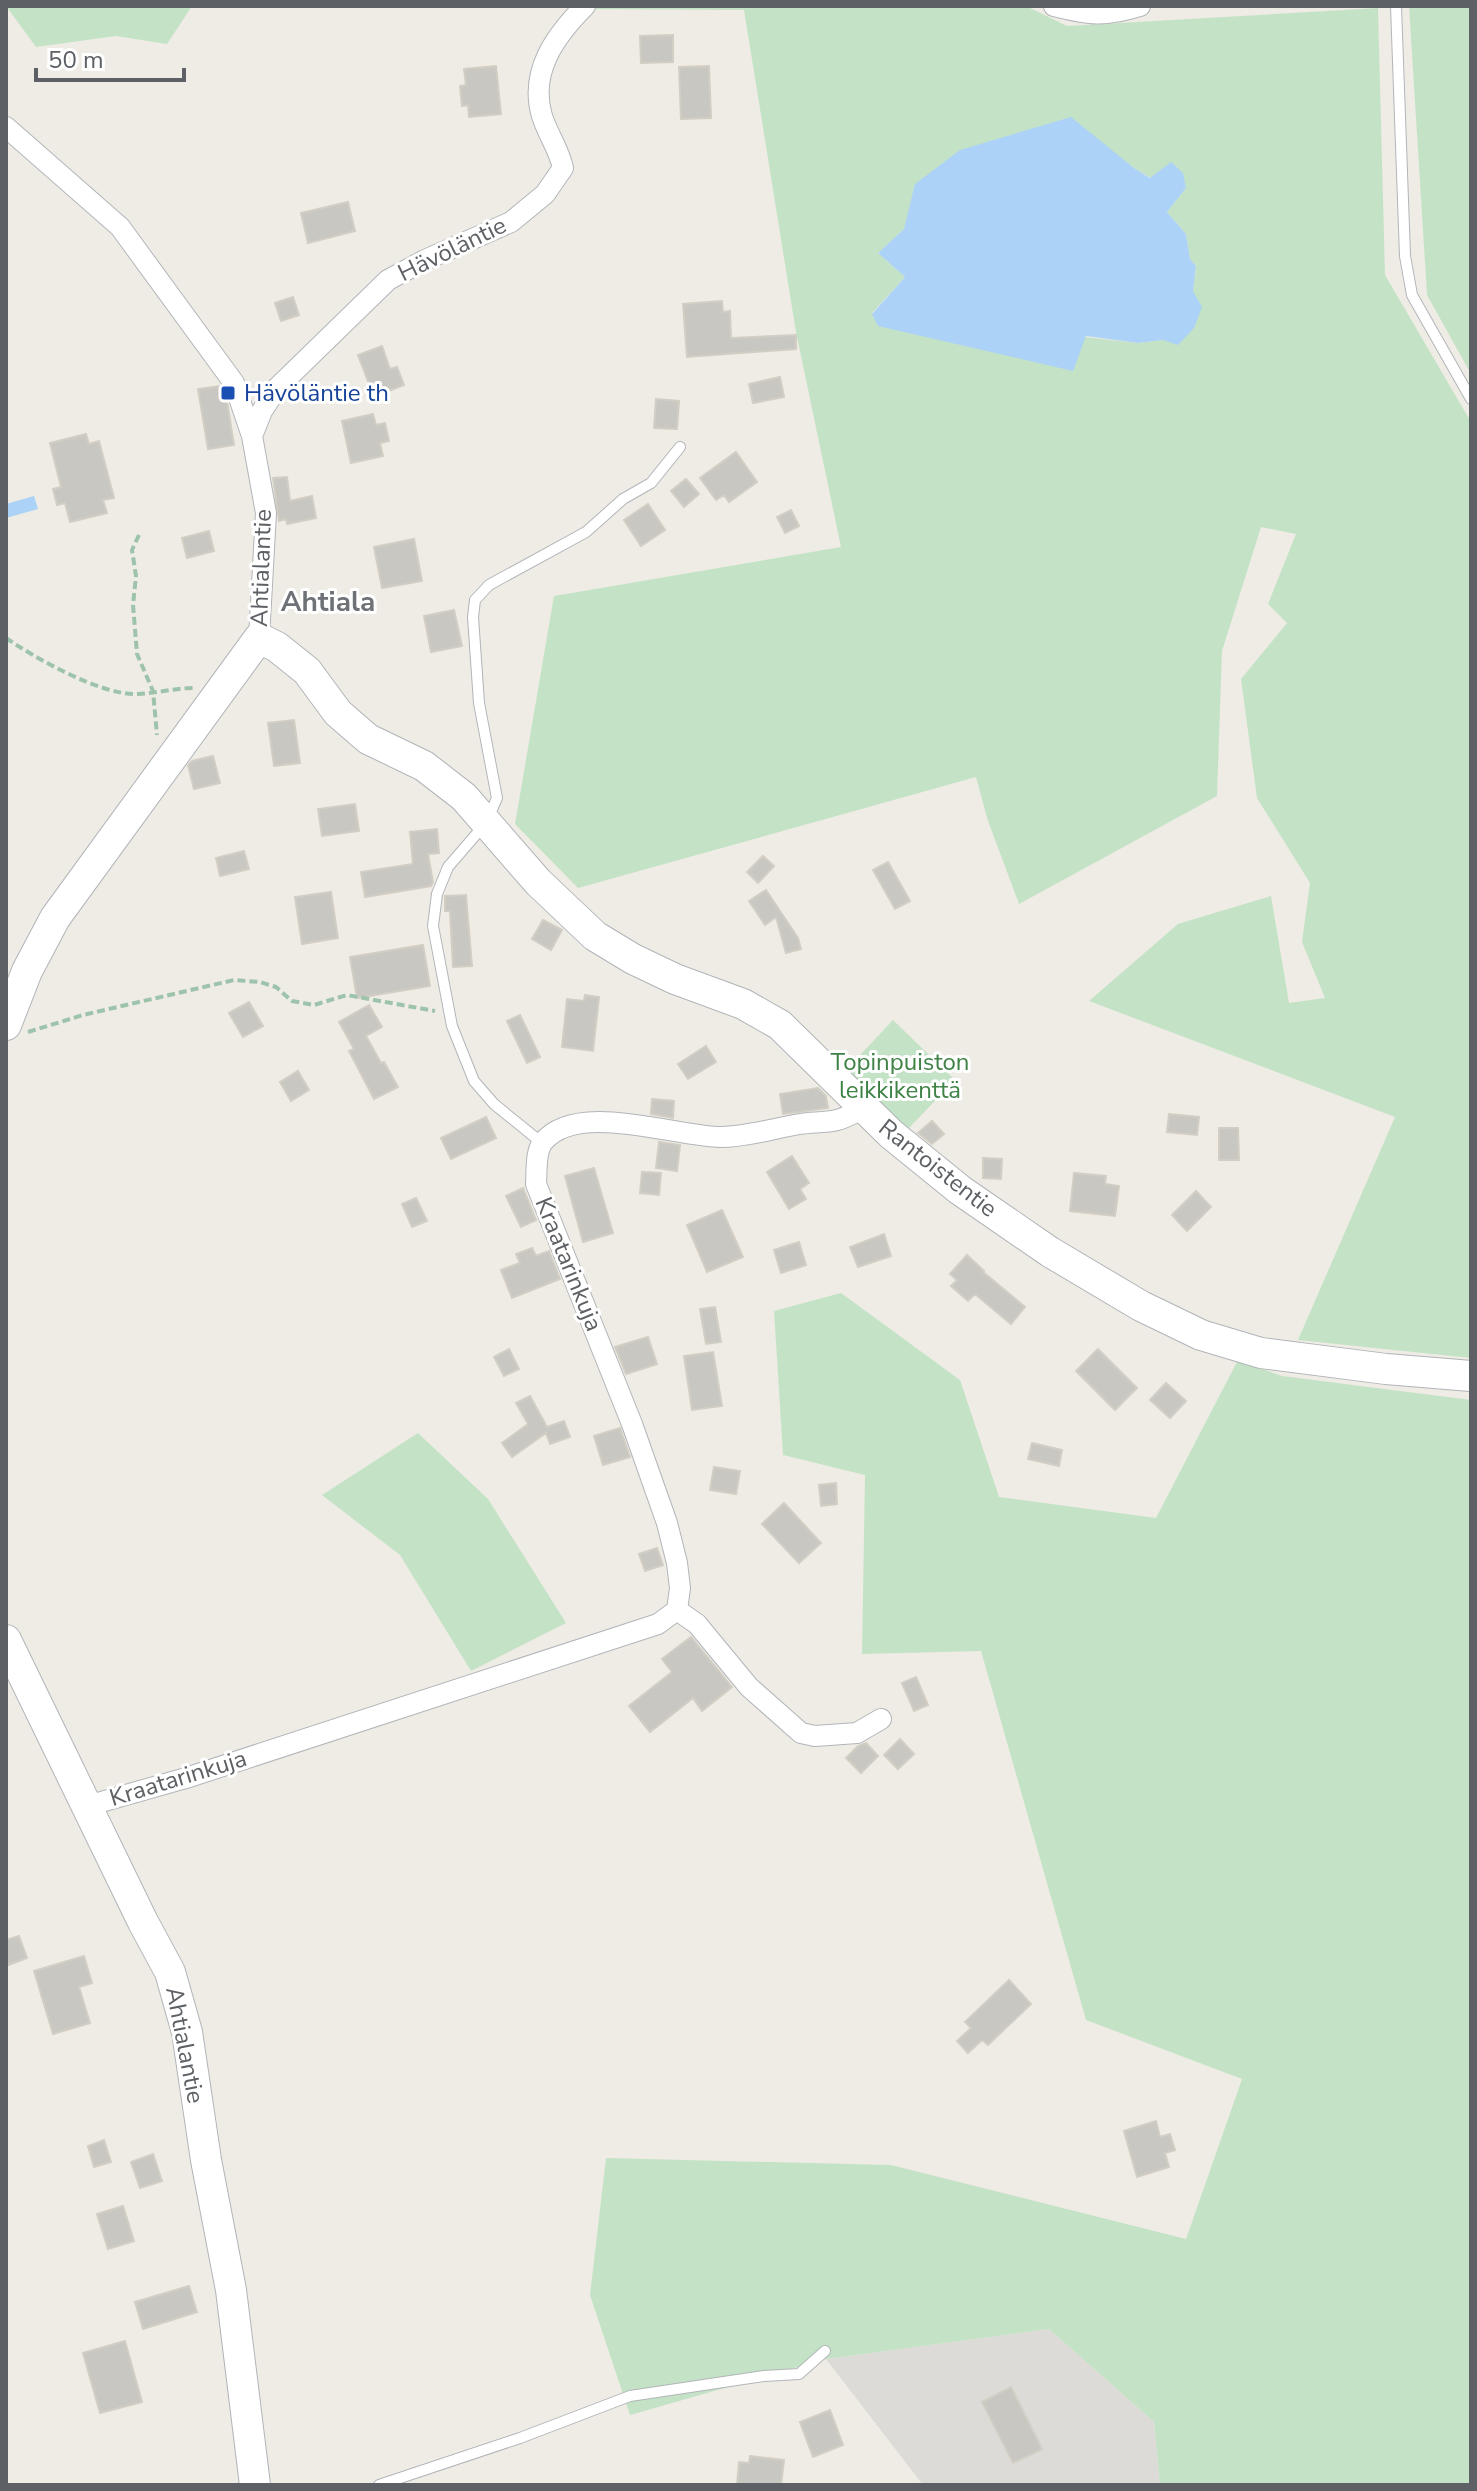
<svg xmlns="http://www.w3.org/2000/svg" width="1477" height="2491" viewBox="0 0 1477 2491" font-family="'Nunito Sans',sans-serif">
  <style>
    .industrial { fill: #dddbd7 }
    .green { fill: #c4e3c6; fill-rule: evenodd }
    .water { fill: #acd2f7 }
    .building { fill: #c9c7c2; stroke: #d2cec4; stroke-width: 2 }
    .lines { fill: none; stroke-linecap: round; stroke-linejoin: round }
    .lane-casing { stroke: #b2b5b9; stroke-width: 12 }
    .street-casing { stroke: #b2b5b9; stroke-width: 22 }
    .secondary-casing { stroke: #b1b4b8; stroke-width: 32 }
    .path { stroke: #9ec3ab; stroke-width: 4; stroke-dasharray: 8 4; stroke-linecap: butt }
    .lane { stroke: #fff; stroke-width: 10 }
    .street { stroke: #fff; stroke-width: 20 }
    .secondary { stroke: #fff; stroke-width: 30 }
    .transit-dot { fill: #1a4fb4; stroke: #fff; stroke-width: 3 }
    .labels { text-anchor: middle; stroke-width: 6; stroke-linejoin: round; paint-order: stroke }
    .street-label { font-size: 24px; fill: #5d6064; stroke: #fff }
    .transit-label { font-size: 24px; fill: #164399; stroke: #fff; text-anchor: start }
    .park-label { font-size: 24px; fill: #3e8245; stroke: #fff }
    .quarter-label { font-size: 28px; font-weight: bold; fill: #6e7176; stroke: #fff }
  </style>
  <rect width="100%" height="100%" fill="#eeece5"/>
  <path class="industrial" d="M1049,2329L1154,2422L1160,2485H923L826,2359Z"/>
  <path class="green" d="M6,6H192L167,44L116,36L36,47Z
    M588,6H1026L1067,26L1378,8L1385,275L1471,422V1358L1298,1340L1395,1117L1089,1001L1178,924L1271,896L1289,1003L1325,998L1302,942L1310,883L1257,798L1241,679L1287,623L1268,604L1296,534L1261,527L1222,651L1217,796L1019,904L988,821L976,777L578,888L515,824L554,596L841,547L796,332L744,10L585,9ZM1134,168L1151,178L1186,188L1167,212L1186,234L1190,259L1196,266C1195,295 1178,316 1163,340L1138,343L872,313L905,277L878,253L904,229Z
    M1409,6H1471V374L1427,295Z
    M893,1020L955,1080L907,1130L845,1071Z
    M841,1293L960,1380L999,1497L1156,1518L1238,1360L1282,1376L1471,1400V2485H1160L1154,2422L1049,2329L826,2359L630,2415L590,2295L606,2158L891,2165L1186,2239L1242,2079L1086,2020L981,1651L862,1654L865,1475L783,1455L774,1311Z
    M418,1433L488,1499L566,1623L471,1671L400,1555L322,1495Z"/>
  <path class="water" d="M1071,117L1134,168L1150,178L1171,162L1183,173L1186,188L1167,212L1186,234L1190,259L1196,266L1193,291L1202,307L1194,328L1178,345L1163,340L1138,343L1086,336L1073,371L878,326L872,314L905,277L878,253L904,229L915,184L960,150Z
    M34,496L38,509L6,518V504Z"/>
  <path class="building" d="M673,35V62L641,63L640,36Z
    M496,66L501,114L469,117L468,105L462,106L460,86L466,85L464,69Z
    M709,66L711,118L681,119L679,67Z
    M348,202L355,231L308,243L301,213Z
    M293,297L299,315L281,321L275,303Z
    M722,301L723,312L730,311L731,338L796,335V349L687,357L683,304Z
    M382,346L390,369L397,367L404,385L374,397L358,355Z
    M780,377L784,397L753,403L749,384Z
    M220,386L227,401L234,445L208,449L198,389Z
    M656,399L679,401L677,429L654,428Z
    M373,414L376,425L385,423L389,441L380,443L383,456L351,463L342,421Z
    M86,434L89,444L99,441L114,498L103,500L107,513L70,522L65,503L57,505L53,489L61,487L50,443Z
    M736,452L757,482L729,502L724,495L716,500L700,478Z
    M287,477L290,501L312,496L316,518L287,524L286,519L279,521L273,478Z
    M686,479L699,494L684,507L671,491Z
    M648,504L665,530L641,546L624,520Z
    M791,510L799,526L785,533L777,517Z
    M209,531L214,551L187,558L182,538Z
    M414,539L422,581L382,588L374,547Z
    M454,610L462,646L431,652L424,616Z
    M294,720L300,763L274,766L268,723Z
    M213,756L220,783L194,789L188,765L192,761Z
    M355,804L359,831L322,836L318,809Z
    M437,829L439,853L428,854L433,882L431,886L365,897L361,872L413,864L410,832Z
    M244,851L249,869L220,876L216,858Z
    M763,856L774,866L758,883L747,872Z
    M888,862L910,901L895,909L873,870Z
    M766,890L798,938L801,949L786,953L776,917L765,925L749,901Z
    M331,892L338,938L302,944L295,897Z
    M466,895L472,966L453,967L450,911H445V896Z
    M543,920L562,930L551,950L532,939Z
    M423,945L430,986L357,998L350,957Z
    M585,995L599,997L593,1051L562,1047L567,999L584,1001Z
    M249,1002L263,1026L243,1037L229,1013Z
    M369,1005L382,1027L366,1036L381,1063L384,1062L398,1087L374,1099L349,1051L354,1049L339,1022Z
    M520,1015L540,1057L527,1063L507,1021Z
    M706,1046L716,1062L688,1079L678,1064Z
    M298,1071L309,1090L291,1101L280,1082Z
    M818,1088L826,1096L828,1108L783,1114L780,1094Z
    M652,1099L674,1101L673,1118L651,1114Z
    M1169,1114L1199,1117L1197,1135L1167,1132Z
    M486,1117L496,1138L451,1159L441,1138Z
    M932,1121L944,1134L932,1144L918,1133Z
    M1219,1128H1238L1239,1160H1219Z
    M659,1142L680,1145L677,1171L656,1168Z
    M792,1156L809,1183L800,1189L806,1199L789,1209L767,1172Z
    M983,1158L1002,1159L1001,1179L983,1178Z
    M594,1168L613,1233L583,1242L565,1176Z
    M642,1172L661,1173L659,1195L640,1193Z
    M1074,1173L1106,1176L1105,1184L1119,1186L1115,1216L1070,1211Z
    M523,1188L536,1220L521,1227L506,1196Z
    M1196,1191L1211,1207L1187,1231L1172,1215Z
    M416,1198L427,1221L412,1227L402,1204Z
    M722,1210L743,1257L707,1272L687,1225Z
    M884,1234L891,1256L858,1267L850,1247Z
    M799,1242L806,1265L781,1273L774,1250Z
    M532,1248L536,1256L549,1251L560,1279L512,1298L501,1270L520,1263L516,1254Z
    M967,1255L984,1271L983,1272L1025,1307L1011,1324L975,1294L968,1301L951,1286L957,1280L950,1274Z
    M715,1307L721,1342L706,1344L700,1309Z
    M648,1337L657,1364L626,1374L615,1347Z
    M509,1349L519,1369L504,1376L494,1357Z
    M1098,1349L1137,1388L1115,1410L1076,1371Z
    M713,1352L722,1406L692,1410L684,1356Z
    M1166,1383L1186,1401L1170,1418L1150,1400Z
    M530,1396L547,1427L564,1421L570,1437L550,1444L546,1433L512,1457L502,1443L528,1424L516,1403Z
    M620,1428L630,1457L603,1465L594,1436Z
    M1032,1443L1062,1450L1059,1466L1028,1459Z
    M714,1467L740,1471L736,1494L710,1490Z
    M836,1483L837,1504L821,1506L819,1485Z
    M784,1503L821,1543L799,1563L762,1524Z
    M657,1548L663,1565L645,1571L639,1554Z
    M691,1637L732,1687L702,1711L693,1698L650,1732L629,1706L672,1672L662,1659Z
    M916,1677L928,1705L914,1711L902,1683Z
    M900,1739L914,1754L898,1769L884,1755Z
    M866,1743L878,1756L861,1773L846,1758L858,1746Z
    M19,1936L27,1958L6,1966V1940Z
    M84,1956L92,1983L79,1987L90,2023L53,2034L34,1971Z
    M1009,1980L1031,2004L988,2045L982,2040L968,2053L957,2041L971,2028L965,2022Z
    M1156,2121L1160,2137L1170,2134L1175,2150L1165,2153L1169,2167L1137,2177L1124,2131Z
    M104,2140L111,2162L94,2167L88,2146Z
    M153,2154L162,2181L140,2188L131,2162Z
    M123,2206L134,2241L108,2249L97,2214Z
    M189,2286L197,2312L143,2329L135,2302Z
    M125,2341L142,2402L100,2413L83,2353Z
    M1011,2387L1042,2449L1013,2463L982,2402Z
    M830,2410L843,2445L813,2457L800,2422Z
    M750,2456L784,2460L781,2485H737L739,2462L749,2463Z"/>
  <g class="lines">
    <g class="lane-casing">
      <path id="lane" d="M1396,6L1405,256L1412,295L1471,399
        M542,1143L494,1104L474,1081L452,1026L433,926L437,894L448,867L486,823L497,798L479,703L473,617L475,600L489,585L586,532L623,499L651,483L680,447
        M379,2485L520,2438L630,2396L764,2376L799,2374L825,2351"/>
    </g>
    <g class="street-casing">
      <path id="street" d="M1054,6C1090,15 1104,17 1140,6
        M6,127L120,227L234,383L252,436L266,513L259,638
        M252,436L262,411L277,388L388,280L425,260L511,222L545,194L563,168C559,149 548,135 542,116C529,72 555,36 585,6
        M865,1108C856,1112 846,1118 837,1120C825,1123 812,1122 800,1124C775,1128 747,1137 721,1137C676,1137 577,1100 543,1142C535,1152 537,1171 536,1184L632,1424L667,1523L677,1563L680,1588L677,1610L697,1624L749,1687L801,1733L815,1736L857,1733L881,1719
        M87,1806L186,1778L658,1624L677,1610"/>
    </g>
    <g class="secondary-casing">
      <path id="secondary" d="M6,1025L27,971L55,918L259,638L277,647L307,671L338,713L368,739L424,766L464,797L538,882L595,936L633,959L675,979L743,1004L780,1025L891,1134L960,1190L1050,1252L1141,1306L1201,1335L1261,1353L1386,1369L1471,1376
        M6,1640L143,1922L170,1972L187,2032L206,2160L231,2290L255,2485"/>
    </g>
    <path class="path" d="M139,535L132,550L136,576L133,605L137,654L153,691L157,735
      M6,638C35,658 102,696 138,694C157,693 175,688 194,688
      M28,1032L83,1015L234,980L260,982L276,987L292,1001L314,1005L347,995L435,1011"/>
    <use href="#lane" class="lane"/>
    <use href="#street" class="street"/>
    <use href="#secondary" class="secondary"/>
  </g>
  <rect class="transit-dot" x="220" y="385" width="16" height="16" rx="4"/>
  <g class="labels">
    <g class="street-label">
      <text transform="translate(452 249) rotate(-26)" y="8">Hävöläntie</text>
      <text transform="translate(261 568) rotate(-88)" y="8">Ahtialantie</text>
      <text transform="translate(938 1168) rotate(38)" y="8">Rantoistentie</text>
      <text transform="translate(569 1264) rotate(68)" y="8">Kraatarinkuja</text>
      <text transform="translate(178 1778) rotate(-17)" y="8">Kraatarinkuja</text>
      <text transform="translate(185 2045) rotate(79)" y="8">Ahtialantie</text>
    </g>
    <g class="transit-label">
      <text x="244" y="401">Hävöläntie th</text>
    </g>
    <g class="park-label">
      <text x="900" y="1070">Topinpuiston<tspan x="900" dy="28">leikkikenttä</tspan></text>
    </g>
    <g class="quarter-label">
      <text x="328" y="611">Ahtiala</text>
    </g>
  </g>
  <rect width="1477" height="2491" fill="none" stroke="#5d6064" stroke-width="16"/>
  <path d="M36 68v12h148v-12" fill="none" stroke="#5d6064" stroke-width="4"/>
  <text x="48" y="68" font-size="24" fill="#5d6064" stroke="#ffffff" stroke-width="6" paint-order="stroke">50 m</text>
</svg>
